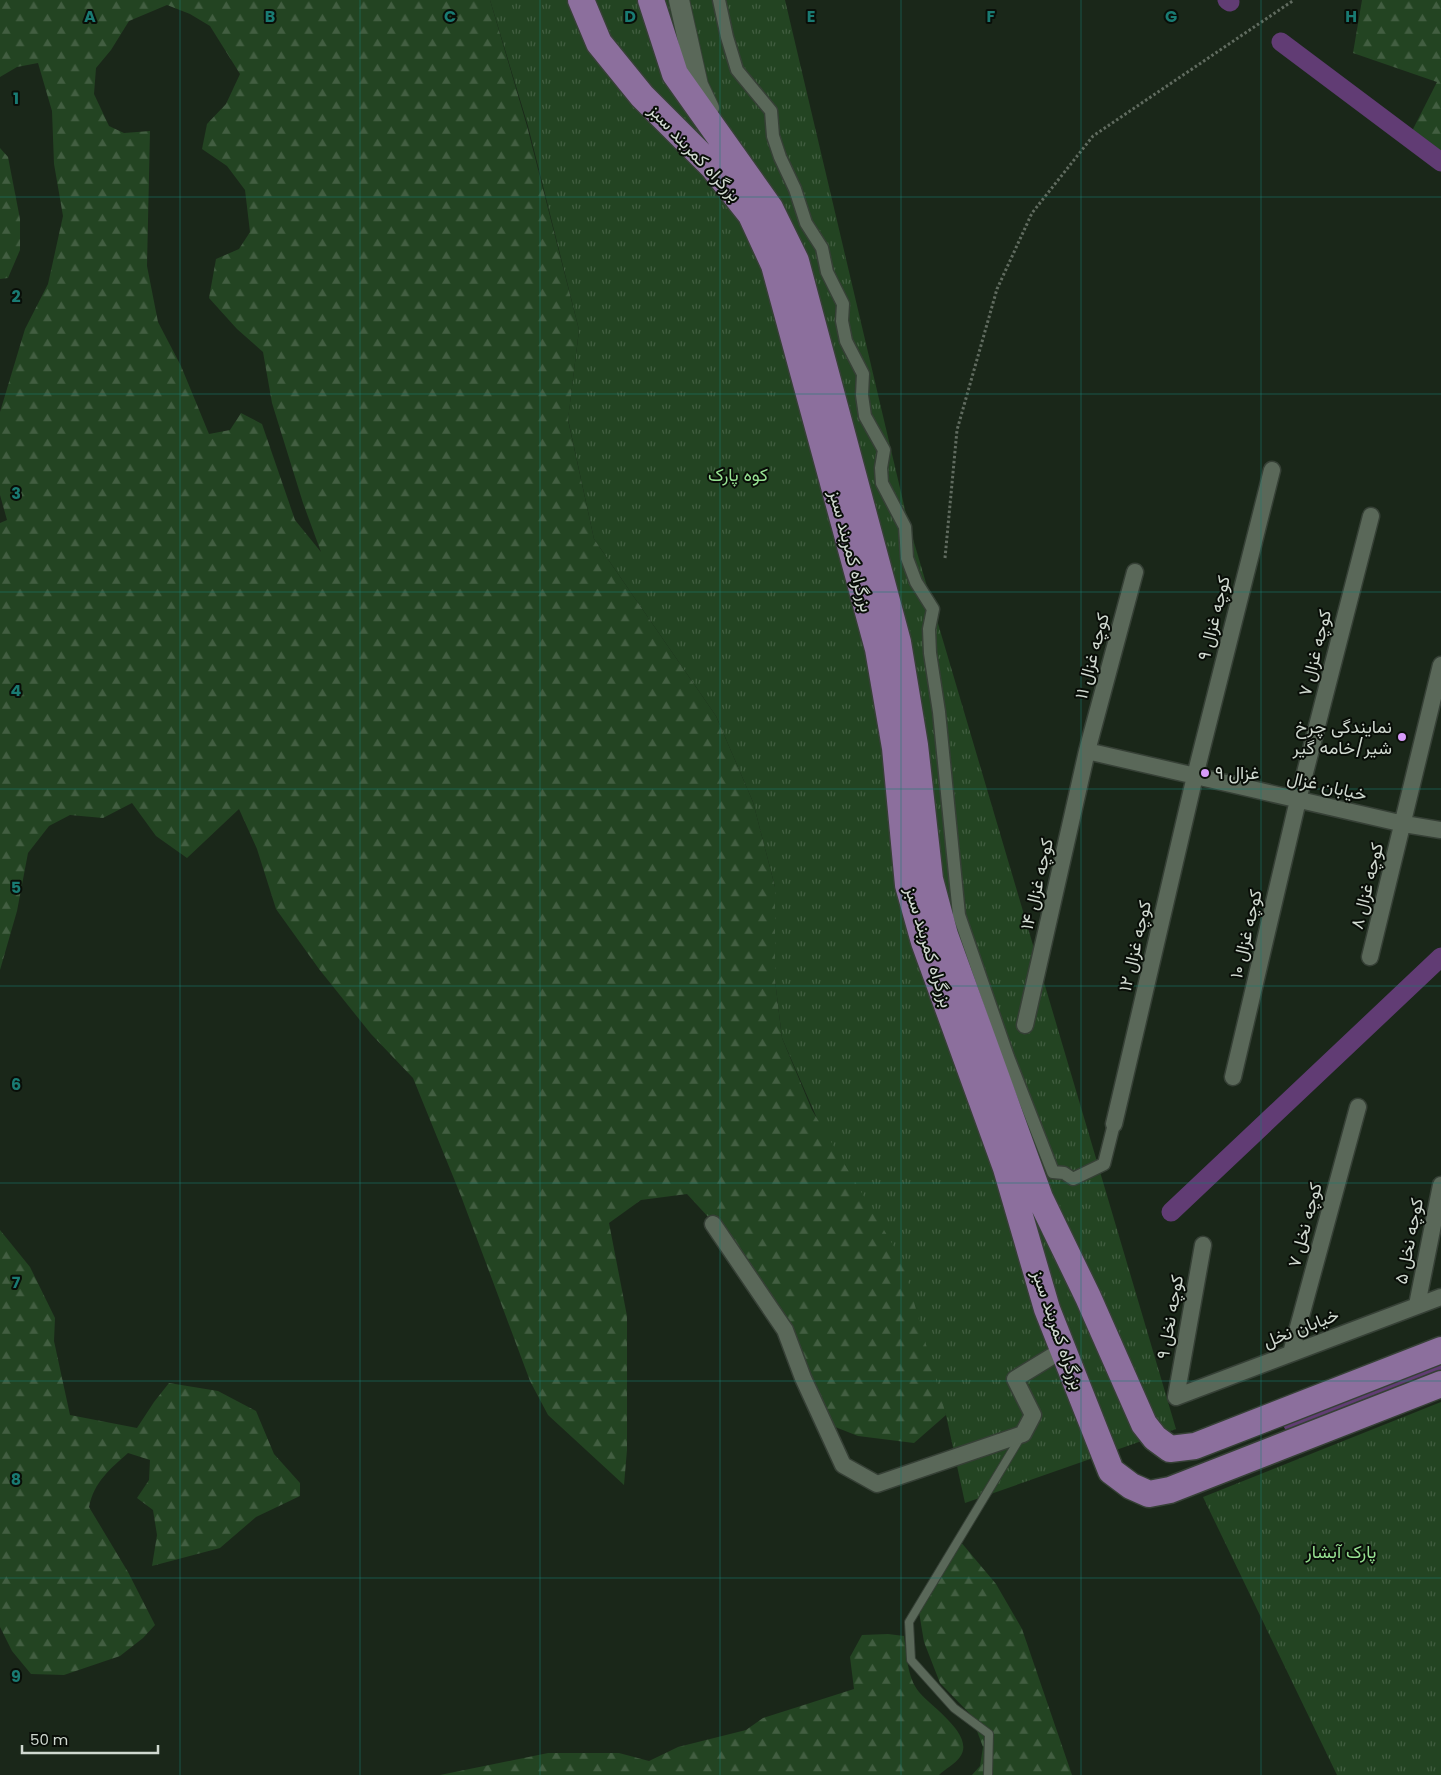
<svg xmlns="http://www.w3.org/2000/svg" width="1441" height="1775" viewBox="0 0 1441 1775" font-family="Poppins,Vazirmatn,sans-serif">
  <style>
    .grass { fill: url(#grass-tufts) }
    .forest { fill: url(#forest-firs); fill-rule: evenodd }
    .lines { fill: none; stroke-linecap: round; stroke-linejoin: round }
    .canal { stroke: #613c74; stroke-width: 19 }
    .service-casing { stroke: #364036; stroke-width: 10 }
    .pedestrian-casing { stroke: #364036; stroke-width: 15 }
    .minor-casing { stroke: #364036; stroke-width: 19 }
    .tertiary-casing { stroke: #364036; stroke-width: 22 }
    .trunk-casing { stroke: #364036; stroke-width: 29 }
    .path { stroke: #616c60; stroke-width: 3; stroke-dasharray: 2.5 2.5; stroke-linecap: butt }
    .service { stroke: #5a6859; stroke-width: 8 }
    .pedestrian { stroke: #5a6859; stroke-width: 12 }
    .minor { stroke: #5a6859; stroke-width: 16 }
    .tertiary { stroke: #5a6859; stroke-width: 20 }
    .trunk { stroke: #8c6f9d; stroke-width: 26 }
    .grid { fill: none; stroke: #197b73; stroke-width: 1; stroke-opacity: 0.55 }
    .poi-dot { fill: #d79bf9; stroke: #090e08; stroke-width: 2 }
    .labels { text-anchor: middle; stroke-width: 4; stroke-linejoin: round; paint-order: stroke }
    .street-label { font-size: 18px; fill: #d0d9d0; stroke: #090e08 }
    .park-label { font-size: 18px; fill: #96e091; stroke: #090e08 }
    .poi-label { font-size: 18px; fill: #d0d9d0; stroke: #090e08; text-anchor: end }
    .grid-label { font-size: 16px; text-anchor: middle; font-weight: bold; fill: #197b73; stroke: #090e08; stroke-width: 4; stroke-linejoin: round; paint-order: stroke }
  </style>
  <defs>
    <pattern id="grass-tufts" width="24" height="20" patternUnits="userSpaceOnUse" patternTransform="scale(1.25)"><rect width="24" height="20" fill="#234422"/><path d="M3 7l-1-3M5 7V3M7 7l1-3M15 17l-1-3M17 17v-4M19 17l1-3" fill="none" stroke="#425e41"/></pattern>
    <pattern id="forest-firs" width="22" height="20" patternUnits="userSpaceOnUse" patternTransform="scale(1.25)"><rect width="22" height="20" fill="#234422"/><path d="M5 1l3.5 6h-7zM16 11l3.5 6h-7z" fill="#425e41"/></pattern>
  </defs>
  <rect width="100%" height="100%" fill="#1a2719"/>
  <path class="grass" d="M490,0H785L908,522L1176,1429L965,1503L946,1415L782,1038L775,980V887L753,802L716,716L594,539L568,419L579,330L528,126Z
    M1441,1402V1775H1337L1203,1497Z"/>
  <path class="forest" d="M0,0H490L527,126L579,330L568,420L594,539L716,716L753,802L775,887V980L782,1038L812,1110L902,1260L946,1415L914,1443L858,1436L820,1421L797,1340L746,1258L687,1194L641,1200L609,1223L627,1316V1450L624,1485L548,1415L530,1381L461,1196L413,1078L371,1034L319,969L276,909L257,849L239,809L187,858L156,836L132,803L103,818L70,815L49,826L28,853L17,911L0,970V523L7,520L0,495V412L25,329L48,284L63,216L54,164L52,111L38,63L17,67L0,77ZM167,5L190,14L210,26L240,74L226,104L207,124L202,149L227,166L245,190L250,232L239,249L216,259L209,298L237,329L263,352L272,403L303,503L321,552L295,520L262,424L241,413L230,430L209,434L181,366L158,322L147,266L150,131L124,133L109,126L94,94L96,68L111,50L129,21Z
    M1362,0H1441V153L1411,133L1437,82L1353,53Z
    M0,148L8,157L20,219V250L8,278L0,279Z
    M0,1230L30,1267L55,1318L54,1341L70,1415L137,1428L154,1402L169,1383L218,1391L256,1411L274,1454L300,1483V1496L256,1517L220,1548L152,1566L157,1535L153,1510L137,1498L149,1480L150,1460L128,1453C110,1469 94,1482 89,1507L128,1572L155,1625L143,1638L120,1656L64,1675L31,1674L12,1651L0,1627Z
    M960,1541L996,1584L1022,1629L1072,1775H972L980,1766L983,1747L971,1715L940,1683L924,1642L919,1612L938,1567Z
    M888,1634L904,1636C907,1655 907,1677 919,1692C930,1706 976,1735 960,1757C955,1764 945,1769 939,1775H440L548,1753H619L649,1761L678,1747L746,1730L763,1718L854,1689L850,1657L862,1635Z"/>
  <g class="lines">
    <path class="canal" d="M1227,0L1230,2
      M1281,42L1441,162
      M1171,1212L1441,957
      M1293,1424L1441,1367"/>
    <g class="service-casing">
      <path id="service" d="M988,1775L989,1734L954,1708L911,1660L909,1622L1020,1438"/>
    </g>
    <g class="pedestrian-casing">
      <path id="pedestrian" d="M719,0L727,37L737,70L771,111L773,136L780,157L795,189L806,223L822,248L827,272L843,304L842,321L846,341L863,374L862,395L865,416L884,450L881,468L882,483L905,527L907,558L916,582L933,609L929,629L930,653L939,712L959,915L1008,1057L1053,1172L1064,1173L1073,1179L1104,1164L1114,1124"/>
    </g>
    <g class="minor-casing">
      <path id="minor" d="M1087,751L1404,824L1441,830
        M1370,957L1441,665
        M1025,1025L1087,751L1135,572
        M1233,1077L1298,800L1371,516
        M1114,1124L1195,776L1272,470
        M713,1224L785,1330L803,1378L843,1465L877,1484L1023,1434L1033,1415L1015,1379L1064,1349
        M1417,1305L1441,1185
        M1291,1353L1358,1107
        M1176,1397L1441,1297
        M1176,1397L1203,1245"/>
    </g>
    <g class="tertiary-casing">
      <path id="tertiary" d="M679,0L698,85L709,108"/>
    </g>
    <g class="trunk-casing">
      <path id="trunk" d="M581,0L599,43L642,96L712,166L751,215L774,265L878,649L895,748L908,885L924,942L1006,1168L1047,1309L1111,1471L1131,1486L1149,1494L1170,1490L1441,1384
        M651,0L675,74L770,208L796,261L898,642L915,745L930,879L945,935L1040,1198L1088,1297L1144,1424L1155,1438L1170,1449L1195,1446L1441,1350"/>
    </g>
    <path class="path" d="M945,558L957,430L997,289L1032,213L1093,136L1294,0"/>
    <use href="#service" class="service"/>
    <use href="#pedestrian" class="pedestrian"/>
    <use href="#minor" class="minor"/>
    <use href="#tertiary" class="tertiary"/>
    <use href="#trunk" class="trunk"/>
  </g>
  <path class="grid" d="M180,0V1775M360,0V1775M540,0V1775M720,0V1775M901,0V1775M1081,0V1775M1261,0V1775M0,197H1441M0,394H1441M0,592H1441M0,789H1441M0,986H1441M0,1183H1441M0,1381H1441M0,1578H1441"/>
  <g class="poi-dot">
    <circle cx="1402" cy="737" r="5"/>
    <circle cx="1205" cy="773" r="5"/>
  </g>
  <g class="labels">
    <g class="street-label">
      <text transform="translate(695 153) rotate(47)" y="6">بزرگراه کمربند سبز</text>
      <text transform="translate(851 551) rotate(75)" y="6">بزرگراه کمربند سبز</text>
      <text transform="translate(1214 618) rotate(-76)" y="6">کوچه غزال ۹</text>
      <text transform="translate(1315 653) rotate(-76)" y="6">کوچه غزال ۷</text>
      <text transform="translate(1092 656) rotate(-75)" y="6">کوچه غزال ۱۱</text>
      <text transform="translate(1327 786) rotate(13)" y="6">خیابان غزال</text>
      <text transform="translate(1037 884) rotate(-77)" y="6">کوچه غزال ۱۴</text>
      <text transform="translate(1367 886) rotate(-76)" y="6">کوچه غزال ۸</text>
      <text transform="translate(1246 934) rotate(-77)" y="6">کوچه غزال ۱۰</text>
      <text transform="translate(1135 946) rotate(-77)" y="6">کوچه غزال ۱۲</text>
      <text transform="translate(929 947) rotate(73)" y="6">بزرگراه کمربند سبز</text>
      <text transform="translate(1305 1225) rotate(-75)" y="6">کوچه نخل ۷</text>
      <text transform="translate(1409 1241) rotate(-79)" y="6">کوچه نخل ۵</text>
      <text transform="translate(1170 1317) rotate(-80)" y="6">کوچه نخل ۹</text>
      <text transform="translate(1301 1328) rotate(-21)" y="6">خیابان نخل</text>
      <text transform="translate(1058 1330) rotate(71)" y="6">بزرگراه کمربند سبز</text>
    </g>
    <g class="park-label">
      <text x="738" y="481">کوه پارک</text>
      <text x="1341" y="1558">پارک آبشار</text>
    </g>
    <g class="poi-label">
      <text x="1392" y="733">نمایندگی چرخ<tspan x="1392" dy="21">شیر/خامه گیر</tspan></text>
      <text x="1215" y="779" text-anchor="start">غزال ۹</text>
    </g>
  </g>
  <g class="grid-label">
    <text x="90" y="22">A</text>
    <text x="270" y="22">B</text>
    <text x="450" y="22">C</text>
    <text x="630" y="22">D</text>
    <text x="811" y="22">E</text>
    <text x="991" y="22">F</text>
    <text x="1171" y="22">G</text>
    <text x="1351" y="22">H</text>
    <text x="16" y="104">1</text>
    <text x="16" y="302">2</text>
    <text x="16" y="499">3</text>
    <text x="16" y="696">4</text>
    <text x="16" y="893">5</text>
    <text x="16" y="1090">6</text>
    <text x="16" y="1288">7</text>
    <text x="16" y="1485">8</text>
    <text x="16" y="1682">9</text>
  </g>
  <path d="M22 1745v8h136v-8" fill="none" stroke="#d0d9d0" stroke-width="2.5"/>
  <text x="30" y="1745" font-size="15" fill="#d0d9d0" stroke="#090e08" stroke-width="4" paint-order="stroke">50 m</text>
</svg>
